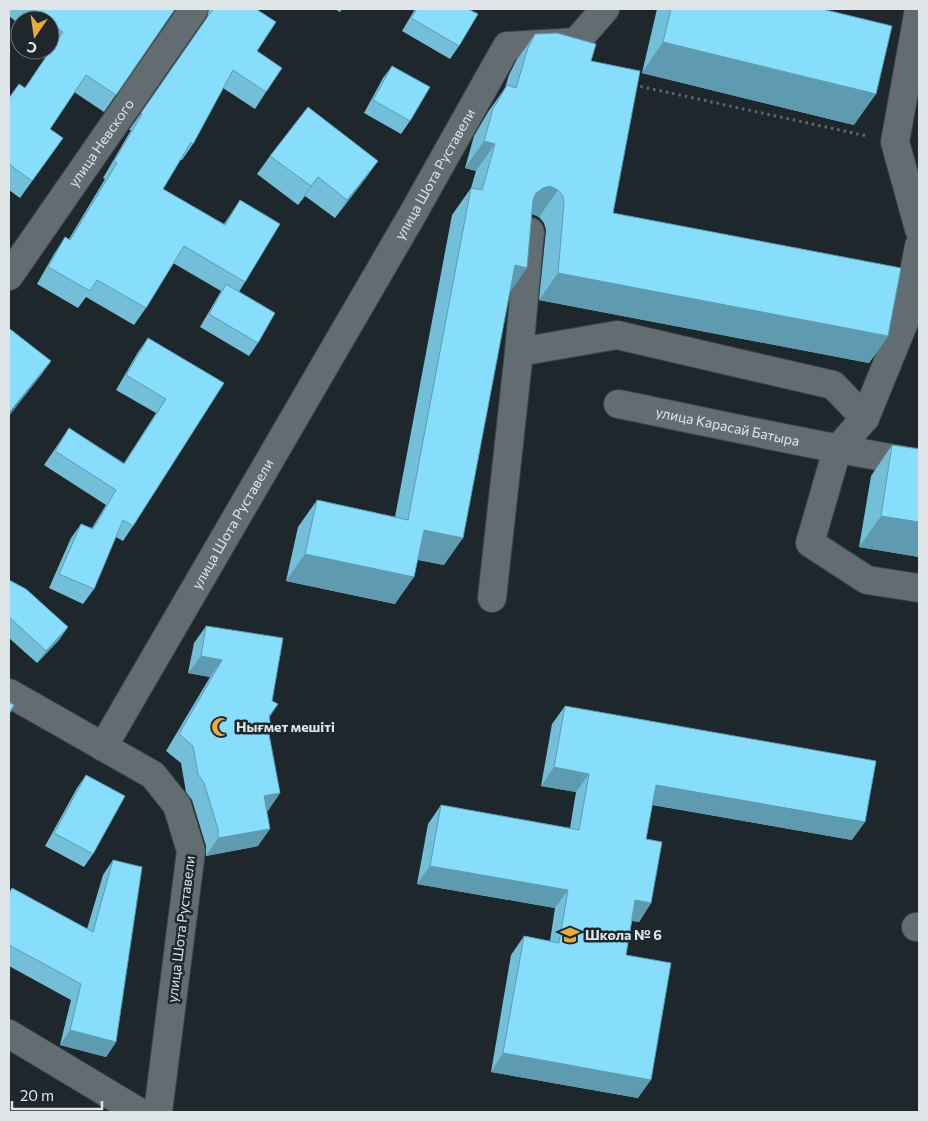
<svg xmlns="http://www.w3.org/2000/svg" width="928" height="1121" viewBox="0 0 928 1121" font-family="Commissioner,sans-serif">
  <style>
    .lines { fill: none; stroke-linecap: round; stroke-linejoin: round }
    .minor-casing { stroke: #3c4447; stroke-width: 30 }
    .path { stroke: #5f676b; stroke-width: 3; stroke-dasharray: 2.5 4; stroke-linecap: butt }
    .minor { stroke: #626d71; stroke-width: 28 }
    .wall { fill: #73bed9 }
    .shaded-wall { fill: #5e9bb0 }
    .building { fill: #86ddfc; stroke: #5e9bb0 }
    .labels { text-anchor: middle; stroke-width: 5; stroke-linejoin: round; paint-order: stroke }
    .street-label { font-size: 14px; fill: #dfe5e7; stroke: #1e282c }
    .poi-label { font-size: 14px; font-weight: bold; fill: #dfe5e7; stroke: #1e282c; text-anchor: start }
  </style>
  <rect width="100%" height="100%" fill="#1e282c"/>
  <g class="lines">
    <g class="minor-casing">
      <g id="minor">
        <path d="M919,9L895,142L919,229"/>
        <path d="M919,246L905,320L865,418L837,450L810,543L867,580L919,588"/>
        <path id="s1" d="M9,276L194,9"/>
        <path d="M519,352L617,335L833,385L865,418"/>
        <path id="s2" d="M618,404C718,424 818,447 919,463"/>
        <path d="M492,598L519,352L530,232"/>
        <path d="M9,693L153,775L177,805L191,851L158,1112"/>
        <path id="s3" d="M103,747L411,217L507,46L576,42L605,9"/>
        <path d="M916,927H919"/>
        <path d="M9,1034L139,1112"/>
      </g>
    </g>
    <path class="path" d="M634,85L867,136"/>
    <use href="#minor" class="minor"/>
  </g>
  <path class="wall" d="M9,9H175L104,112L74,92L50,129L63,138L20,198L9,190V98L25,88L51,49H50V20H20V25L9,16Z
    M209,9H256L257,51L266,92L255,109L223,88L193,144L182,160H180L163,189L224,224L240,200L245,282L239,292L258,343L249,356L200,327L221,291L173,263L146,308L134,325L86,297L78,308L37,284L54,254L65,237L69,239L105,179L103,178L131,130H129L207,18Z
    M335,9H342L340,12Z
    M415,9H468L459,46L450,59L402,31Z
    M657,9H822L854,125L642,73Z
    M535,34L591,61L613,213L888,336L869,363L539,300L546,230L544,223L539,217L532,214L509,293L444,565L418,560L395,604L286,581L298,527L317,500L395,517L452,215L471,188L476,171L465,168L474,136L488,112L505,88L509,75L516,61Z
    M392,66L410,121L401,134L364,113L383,78Z
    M270,156L378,161L365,179L335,218L305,196L298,205L257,174Z
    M148,338L224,383L133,526L123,541L116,537L94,589L83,604L49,588L71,538L81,524L92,528L106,505L44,465L69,428L124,463L156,413L116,390L138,352Z
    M892,445L919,449V557L859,547L871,476Z
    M9,580L68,627L59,640L37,663L9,638Z
    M206,626L272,701L278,704L269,718V737L280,793L267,811L258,846L206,856V846L192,800L186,792L181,763L166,751L210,677L188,673L194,643Z
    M565,706L852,840L652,805L646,839L651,903L639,922L632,921L626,955L638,1098L491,1072L511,955L524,936L550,941L555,908L417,884L428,824L441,805L570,828L576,792L541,786L552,724Z
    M86,775L93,854L84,867L45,846L77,788Z
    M113,860L116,1042L106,1057L60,1045L71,1000L9,966V892L12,888L87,929L103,875Z"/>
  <path class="shaded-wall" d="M663,42L876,94L854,125L642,73Z
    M484,141L495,144L476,171L465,168Z
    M378,161L365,179L335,218L347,200Z
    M318,177L305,196L298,205L311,186Z
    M550,186L558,190L539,217L531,213L524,215L536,193L543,188Z
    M515,265L527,268L508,295Z
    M558,273L888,336L869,363L539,300Z
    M51,361L42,374L9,416V414Z
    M881,516L919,522V557L859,547Z
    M424,530L463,538L444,565L405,557Z
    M305,554L414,577L395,604L286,581Z
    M68,627L59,640L37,663L46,651Z
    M201,656L222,660L210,677L188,673Z
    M554,767L589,774L576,792L541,786Z
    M656,785L865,822L852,840L643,803Z
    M280,793L268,811L252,813L264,796Z
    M270,829L258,846L206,856L218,838Z
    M430,866L568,890L555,908L417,884Z
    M635,900L651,903L639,922L622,919Z
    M70,1030L116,1042L106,1057L60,1045Z
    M503,1053L651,1080L638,1098L491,1072Z"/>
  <path class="building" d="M33,9H175L116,95L86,75L50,129L63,138L32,181L9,164V98L19,84L25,88L63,32L50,22V20H47Z
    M213,9H256L276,22L257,51L282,68L266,92L233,70L193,144L191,142L163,189L225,225L240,200L280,224L245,282L184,246L146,308L97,280L90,291L48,267L65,237L70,240L117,163L114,161L142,114L141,113Z
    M417,9H468L478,14L459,46L411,18Z
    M671,9H822L892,26L876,94L663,42Z
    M557,33L596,44L591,61L640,71L613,213L901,268L888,336L558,273L564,203L563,196L558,190L550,186L543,188L536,193L533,200L527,268L515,265L463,538L424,530L414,577L305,554L317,500L408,520L471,188L482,190L495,144L484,141L493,109L507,85L516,88L528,48L535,34Z
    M392,66L430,87L410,121L373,100Z
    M308,107L378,161L347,200L318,177L311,186L270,156Z
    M226,284L275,313L258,343L209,314Z
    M10,329L51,361L9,413V331Z
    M148,338L224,383L133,526L123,520L94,589L59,574L81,524L93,529L116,490L55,451L69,428L124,464L166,399L126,375Z
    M892,445L919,449V522L881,516Z
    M9,580L26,589L68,627L46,651L9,617Z
    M206,626L283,638L272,701L278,704L269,716L272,733L269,734L280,793L264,796L270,829L218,838V829L204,783L198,774L193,746L179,734L222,660L201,656Z
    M9,702L14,705L9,714Z
    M565,706L876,761L865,822L656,785L646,839L662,842L651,903L635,900L626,955L671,963L651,1080L503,1053L524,936L559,943L568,890L430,866L441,805L579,830L589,774L554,767Z
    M86,775L125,796L93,854L54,833Z
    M113,860L142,867L116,1042L70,1030L81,984L9,945V894L12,888L93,932Z"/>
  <defs>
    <g id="mosque-bare" transform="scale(1.5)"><path d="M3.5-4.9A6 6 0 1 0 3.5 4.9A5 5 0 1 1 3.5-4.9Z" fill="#eda83c" stroke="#1e282c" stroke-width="2.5" paint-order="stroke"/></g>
    <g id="school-bare" transform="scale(1.5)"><path d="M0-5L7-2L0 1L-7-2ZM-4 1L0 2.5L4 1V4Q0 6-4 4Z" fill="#eda83c" stroke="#1e282c" stroke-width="2.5" paint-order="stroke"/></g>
  </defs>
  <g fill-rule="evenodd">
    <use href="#mosque-bare" x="221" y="727"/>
    <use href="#school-bare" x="570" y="935"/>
  </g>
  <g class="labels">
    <g class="street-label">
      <text dy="5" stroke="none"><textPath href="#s1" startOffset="162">улица Невского</textPath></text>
      <text dy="5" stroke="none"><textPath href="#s3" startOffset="662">улица Шота Руставели</textPath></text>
      <text dy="5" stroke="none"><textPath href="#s2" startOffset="112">улица Карасай Батыра</textPath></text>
      <text dy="5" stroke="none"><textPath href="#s3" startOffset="258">улица Шота Руставели</textPath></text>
      <text transform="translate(181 929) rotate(-83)" y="5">улица Шота Руставели</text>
    </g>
    <g class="poi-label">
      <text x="236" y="732">Нығмет мешіті</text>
      <text x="585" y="940">Школа № 6</text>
    </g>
  </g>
  <rect width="928" height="1121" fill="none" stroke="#dfe5e7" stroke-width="20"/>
  <g transform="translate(35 35) rotate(193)"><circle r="24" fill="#1e282c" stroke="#6b7477"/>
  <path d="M0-4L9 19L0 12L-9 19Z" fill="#eda83c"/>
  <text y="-8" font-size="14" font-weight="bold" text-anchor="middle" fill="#dfe5e7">С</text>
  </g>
  <path d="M12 1101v8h90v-8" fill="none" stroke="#dfe5e7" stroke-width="2.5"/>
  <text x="20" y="1101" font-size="15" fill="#dfe5e7" stroke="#1e282c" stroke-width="4" paint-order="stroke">20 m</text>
</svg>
